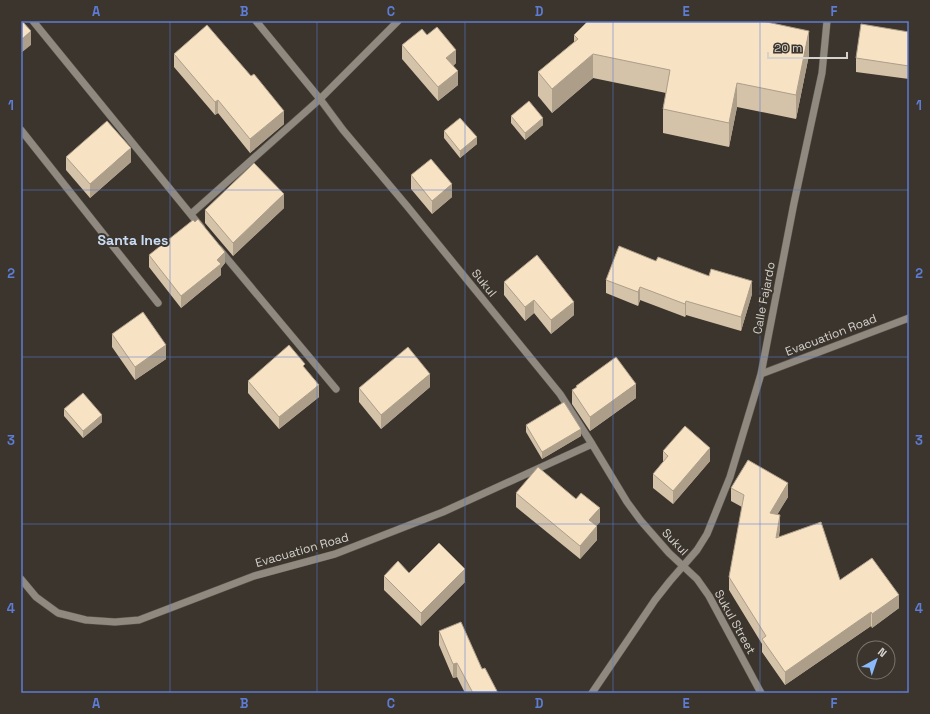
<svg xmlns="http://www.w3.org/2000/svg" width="930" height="714" viewBox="0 0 930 714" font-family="'Space Grotesk',sans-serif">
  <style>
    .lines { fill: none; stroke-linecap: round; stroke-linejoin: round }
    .minor-casing { stroke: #58534c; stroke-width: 8 }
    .minor { stroke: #8f897f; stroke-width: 7 }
    .wall { fill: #d4c2a9 }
    .shaded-wall { fill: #ad9e89 }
    .building { fill: #f7e2c4; stroke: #ad9e89 }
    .grid { fill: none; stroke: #5d7cd4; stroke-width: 1; stroke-opacity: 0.55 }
    .labels { text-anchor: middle; stroke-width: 4; stroke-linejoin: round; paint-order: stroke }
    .street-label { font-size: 12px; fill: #d5d2cd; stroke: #3b352d }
    .quarter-label { font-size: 14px; font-weight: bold; fill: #cadcf5; stroke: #3b352d }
    .neatline { fill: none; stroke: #5d7cd4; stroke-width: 1.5 }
    .grid-label { font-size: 13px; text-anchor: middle; font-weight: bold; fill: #5d7cd4 }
  </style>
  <rect width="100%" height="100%" fill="#3b352d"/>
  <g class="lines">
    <g class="minor-casing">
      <path id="minor" d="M33,21L201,227
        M256,21L320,99L343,130L407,206L560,394L592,444L627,502L641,521L669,553L697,579L709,596L761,693
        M21,130L158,303
        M191,214L320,99L398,21
        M219,249L336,389
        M761,374L909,318
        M21,579L36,597L58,613L86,620L115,622L139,620L254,576L335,554L443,512L592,444
        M592,693L655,600L670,581L697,550L707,534L730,477L761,374L794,203L822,73L827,21"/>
    </g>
    <use href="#minor" class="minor"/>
  </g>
  <path class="wall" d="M909,32V79L856,72V58Z
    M427,35L456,63L453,66L458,85L438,101L402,59V45Z
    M574,35L809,55L796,119L737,107L729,147L663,133V109L666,93L593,78L552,113L538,96V72L574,42Z
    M174,54L284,124L250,153L218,113L215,115L174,67Z
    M511,116L543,125L525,140L511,123Z
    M444,131L477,144L460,158L444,138Z
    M66,157L131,162L90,198L66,170Z
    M411,175L452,197L432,214L411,189Z
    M284,208L233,256L205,223V210Z
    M149,255L225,263L221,268V275L181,308L149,267Z
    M656,261L752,294L741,331L686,315L685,317L640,300L638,306L606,293V280Z
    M504,282L574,315L551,334L534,313L525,321L504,295Z
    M112,334L166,359L135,380L112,347Z
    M305,369L319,397L279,429L248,393V381Z
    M576,386L636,398L590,431L572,404V390L576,388Z
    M430,387L381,429L359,402V388Z
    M64,409L102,422L83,438L64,416Z
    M526,425L581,436L542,459L526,432Z
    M663,451L710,461L673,504L653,488V474L663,462Z
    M731,488L788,497L777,514L780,528L779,537L840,580L899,608L872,628L871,626L785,685L762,652V644L729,590V577L742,507L731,501Z
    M516,493L600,522L596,526L597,540L580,559L516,507Z
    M409,573L465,582L421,626L384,590V576Z
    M439,631L482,669L498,693H465L457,677L453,678L439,645Z"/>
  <path class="shaded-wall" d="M31,31V45L21,53V40Z
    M809,31V55L796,119V95Z
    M456,50V63L446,71V58Z
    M593,54V78L552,113V89Z
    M458,71V85L438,101V87Z
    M737,83V107L729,147V123Z
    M218,100V113L215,115V102Z
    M284,111V124L250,153V139Z
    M543,118V125L525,140V133Z
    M477,137V144L460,158V151Z
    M131,148V162L90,198V184Z
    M452,184V197L432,214V201Z
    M284,194V208L233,256V243Z
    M225,252V263L221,268V275L181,308V296Z
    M752,281V294L741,331V317Z
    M640,287V300L638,306V292Z
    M534,300V313L525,321V307Z
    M686,301V315L685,317V304Z
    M574,302V315L551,334V320Z
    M166,345V359L135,380V367Z
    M430,374V387L381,429V415Z
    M636,384V398L590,431V417Z
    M319,385V397L279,429V417Z
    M102,415V422L83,438V431Z
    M581,429V436L542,459V452Z
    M710,448V461L673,504V491Z
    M788,483V497L770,527V513Z
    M600,508V522L589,534V520Z
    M780,515V528L776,551V538Z
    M597,526V540L580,559V546Z
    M465,569V582L421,626V613Z
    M899,595V608L872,628V614Z
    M871,612V626L785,685V672Z
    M457,663V677L453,678V664Z"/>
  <path class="building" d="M21,21H22L31,31L21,40Z
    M588,21H762L809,31L796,95L737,83L729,123L663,109L670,70L593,54L552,89L538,72L578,39L574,35Z
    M861,24L909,32V66L856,58Z
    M207,25L251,76L254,74L284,111L250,139L218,100L215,102L174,54Z
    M437,27L456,50L446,58L458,71L438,87L402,45L422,29L427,35Z
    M529,101L543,118L525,133L511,116Z
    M460,118L477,137L460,151L444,131Z
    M107,121L131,148L90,184L66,157Z
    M431,159L452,184L432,201L411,175Z
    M254,163L284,194L233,243L205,210Z
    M198,219L225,252L217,260L221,264L181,296L149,255L193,220L195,222Z
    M619,246L656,261L658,257L709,276L711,269L752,281L741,317L686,301L685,304L640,287L638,292L606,280Z
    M537,255L574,302L551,320L534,300L525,307L504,282Z
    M143,312L166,345L135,367L112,334Z
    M289,345L305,364L303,366L319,385L279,417L248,381Z
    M408,347L430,374L381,415L359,388Z
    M616,357L636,384L590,417L572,390L577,387L576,386Z
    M83,393L102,415L83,431L64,409Z
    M564,402L581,429L542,452L526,425Z
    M685,426L710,448L673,491L653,474L668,456L663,451Z
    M748,460L788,483L770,513L780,515L776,538L821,522L840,580L872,558L899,595L872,614L871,612L785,672L762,639L766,636L729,577L744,495L731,488Z
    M538,467L576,499L581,493L600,508L589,520L597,526L580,546L516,493Z
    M439,543L465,569L421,613L384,576L398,561L409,573Z
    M461,622L482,669L485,668L498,693H473L457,663L453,664L439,631Z"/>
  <path class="grid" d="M170,21V693M317,21V693M465,21V693M613,21V693M760,21V693M21,190H909M21,357H909M21,524H909"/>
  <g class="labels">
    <g class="street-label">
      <text transform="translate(484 283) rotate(51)" y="4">Sukul</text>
      <text transform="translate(764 298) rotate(-79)" y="4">Calle Fajardo</text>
      <text transform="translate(831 335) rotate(-21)" y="4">Evacuation Road</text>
      <text transform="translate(675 542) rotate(46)" y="4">Sukul</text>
      <text transform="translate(302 550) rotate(-16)" y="4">Evacuation Road</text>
      <text transform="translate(735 622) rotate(61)" y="4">Sukul Street</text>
    </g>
    <g class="quarter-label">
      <text x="133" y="245">Santa Ines</text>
    </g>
  </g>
  <rect width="930" height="714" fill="none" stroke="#3b352d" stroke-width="44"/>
  <g transform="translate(876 660) rotate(40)"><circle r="19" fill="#3b352d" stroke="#79746d"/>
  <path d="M0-3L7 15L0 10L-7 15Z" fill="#8abafc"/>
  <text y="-6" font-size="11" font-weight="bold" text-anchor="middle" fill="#d5d2cd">N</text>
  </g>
  <path d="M768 52v6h79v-6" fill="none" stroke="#d5d2cd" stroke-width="2"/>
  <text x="774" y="52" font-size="12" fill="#d5d2cd" stroke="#3b352d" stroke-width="3" paint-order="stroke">20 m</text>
  <rect x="22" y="22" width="886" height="670" class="neatline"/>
  <g class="grid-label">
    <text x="96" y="16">A</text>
    <text x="244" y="16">B</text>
    <text x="391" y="16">C</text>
    <text x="539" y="16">D</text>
    <text x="686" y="16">E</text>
    <text x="834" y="16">F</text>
    <text x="11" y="110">1</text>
    <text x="919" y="110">1</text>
    <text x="11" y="278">2</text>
    <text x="919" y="278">2</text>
    <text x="11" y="445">3</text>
    <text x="919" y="445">3</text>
    <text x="11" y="613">4</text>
    <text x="919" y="613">4</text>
    <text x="96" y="708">A</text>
    <text x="244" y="708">B</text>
    <text x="391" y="708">C</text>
    <text x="539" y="708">D</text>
    <text x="686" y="708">E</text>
    <text x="834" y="708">F</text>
  </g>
</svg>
